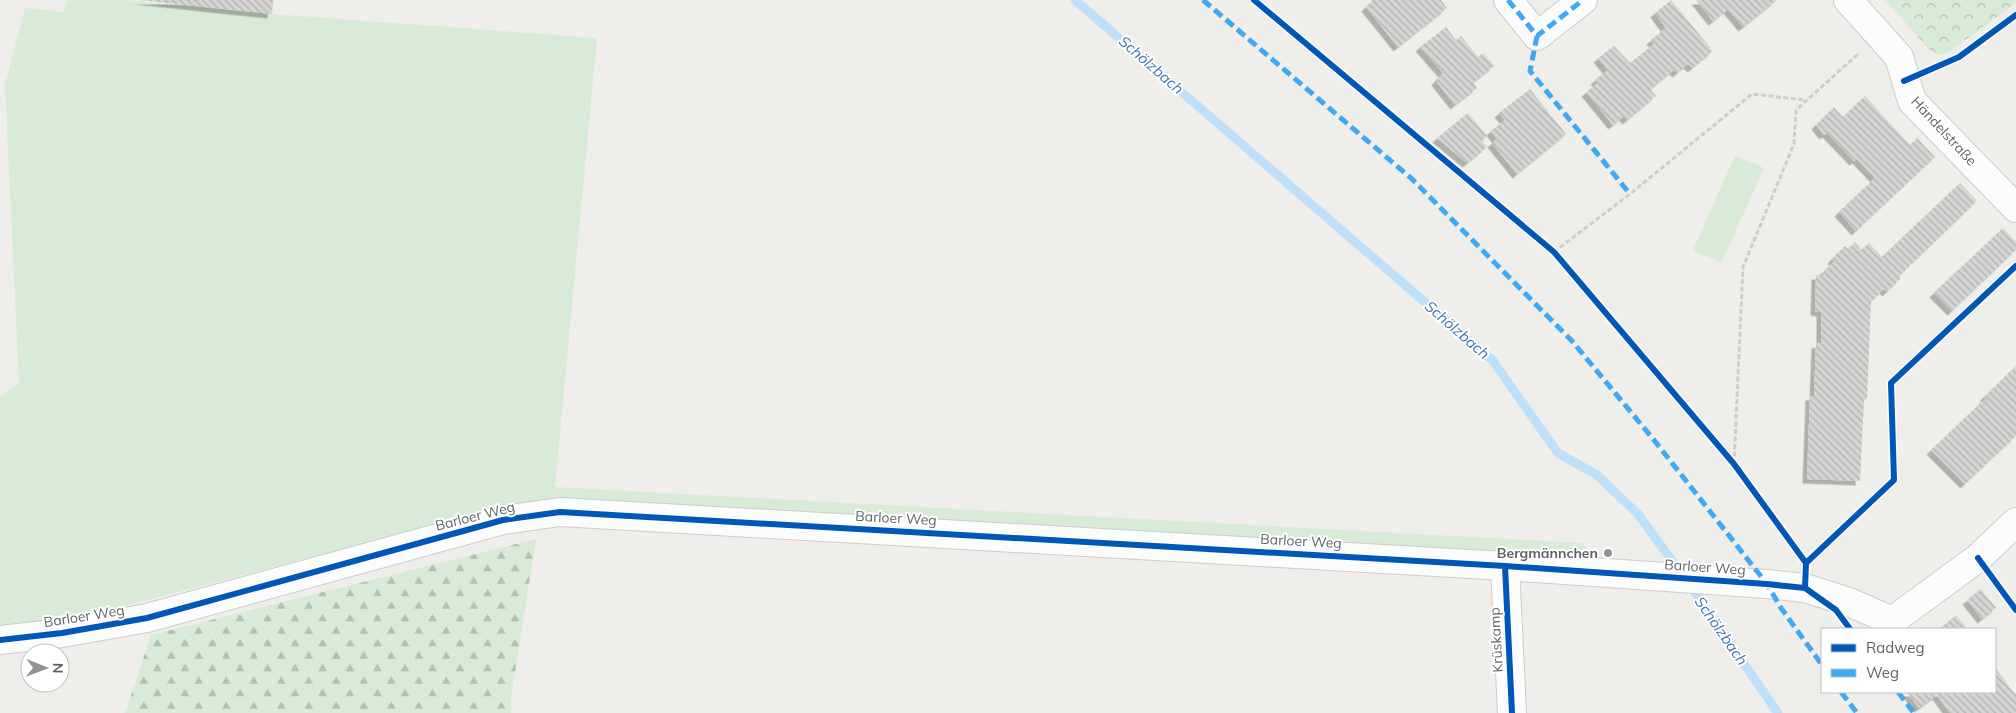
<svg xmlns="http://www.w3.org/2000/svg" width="2016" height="713" viewBox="0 0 2016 713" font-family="Mulish,sans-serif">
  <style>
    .grass { fill: #d8ebd6 }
    .forest { fill: url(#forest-firs) }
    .park { fill: url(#park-crowns) }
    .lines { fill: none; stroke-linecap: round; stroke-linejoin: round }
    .stream { stroke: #bfe0f9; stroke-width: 9 }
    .building { fill: url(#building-back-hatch); filter: url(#shadow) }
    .minor-casing { stroke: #cbcccc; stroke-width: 30 }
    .path { stroke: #cacfcc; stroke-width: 3; stroke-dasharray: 5 2.5; stroke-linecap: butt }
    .minor { stroke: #fdfcfc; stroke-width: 28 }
    .quiet { stroke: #3fa9f5; stroke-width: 5; stroke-dasharray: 10 5; stroke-linecap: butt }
    .cycleway-casing { stroke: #fff; stroke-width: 9 }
    .cycleway { stroke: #0057b8; stroke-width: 6 }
    .poi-dot { fill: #919496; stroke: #fff; stroke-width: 2 }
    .labels { text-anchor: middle; stroke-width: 4; stroke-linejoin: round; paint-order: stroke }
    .street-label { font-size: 14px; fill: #5f6368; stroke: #fff }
    .poi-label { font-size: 14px; font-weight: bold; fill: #5f6368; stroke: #fff; text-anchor: end }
    .water-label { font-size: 15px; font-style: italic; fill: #4174aa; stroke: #fff }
  </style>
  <defs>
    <pattern id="forest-firs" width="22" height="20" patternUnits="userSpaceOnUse" patternTransform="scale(1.25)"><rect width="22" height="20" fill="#d8ebd6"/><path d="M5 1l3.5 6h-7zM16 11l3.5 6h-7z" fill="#b2c2b1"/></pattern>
    <pattern id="park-crowns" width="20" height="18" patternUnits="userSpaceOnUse" patternTransform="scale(1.25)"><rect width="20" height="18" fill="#d8ebd6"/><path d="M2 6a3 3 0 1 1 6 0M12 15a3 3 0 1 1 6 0" fill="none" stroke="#b2c2b1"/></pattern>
    <pattern id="building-back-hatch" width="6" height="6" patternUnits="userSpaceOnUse" patternTransform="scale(1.25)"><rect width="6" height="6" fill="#d6d5d3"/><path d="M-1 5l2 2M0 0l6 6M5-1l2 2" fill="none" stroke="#b1b0af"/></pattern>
    <filter id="shadow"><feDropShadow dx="-4.5" dy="4.5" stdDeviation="0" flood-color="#0004"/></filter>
  </defs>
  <rect width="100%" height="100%" fill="#efeeea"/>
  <path class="grass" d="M68,0H125L272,14L597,38L555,487L1582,543L1595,559L557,501L382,539L74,619L0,626V397L19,383L5,85L25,8L64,12Z
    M1735,156L1764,168L1721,263L1693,250Z"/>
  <path class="forest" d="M536,539L511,698V713H125L151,635Z"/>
  <path class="park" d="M1885,0H2016V3L1949,52L1939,55L1930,50Z"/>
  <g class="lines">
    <path class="stream" d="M1075,0L1493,361L1558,453L1597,475L1638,514L1681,573
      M1689,584L1778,713"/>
  </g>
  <path class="building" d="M139,0H273L272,14Z
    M1371,0H1441L1447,8L1398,47L1366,7L1372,1Z
    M1671,0L1713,51L1692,68L1688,64L1677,73L1674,70L1650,89L1656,96L1627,120L1624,116L1613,125L1586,92L1598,83L1595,80L1608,70L1598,58L1614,46L1630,63L1654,44L1651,40L1666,28L1655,13Z
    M1696,0H1777L1743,27L1728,9L1713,21Z
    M1446,27L1456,40L1461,36L1478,57L1483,53L1494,66L1473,82L1477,88L1455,105L1436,81L1443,73L1420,47Z
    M1530,89L1566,134L1517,174L1492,143L1497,139L1491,131L1505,120L1499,113Z
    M1865,96L1910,145L1917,138L1935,157L1856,231L1839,212L1875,178L1857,159L1854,161L1827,133L1824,135L1816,125L1834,107L1843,117Z
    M1468,113L1487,136L1482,141L1487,147L1467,163L1437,138Z
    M1960,183L1977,201L1899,276L1901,278L1887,292L1884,289L1871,302L1867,399L1864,400L1860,481L1807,479L1810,396H1814L1816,344L1821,343V312L1815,311L1816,275H1823L1824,271L1834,262L1832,259L1845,246L1848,249L1855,242L1861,250L1869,243L1882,257Z
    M2003,228L2016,242V250L1952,311L1934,293Z
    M2016,366V436L1965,484L1931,450L1985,399L1991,404L1986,398L1984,397Z
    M1981,589L1996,608L1982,619L1967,600Z
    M1956,615L1968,629H1946L1943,626Z
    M1995,667L2015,694L2016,693V713H1950L1937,695L1919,708L1907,692H1995Z"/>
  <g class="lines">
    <g class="minor-casing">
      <path id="minor" d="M1508,0L1537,36L1583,0
        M1848,0L1899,57L1912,101L2016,208
        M1505,566L1512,713
        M0,640L62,633L147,618L503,520L560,512L1505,566L1767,584L1805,588L1849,602L1892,621L1978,558L2016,522"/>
    </g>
    <path class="path" d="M1554,252L1630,194L1752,94L1805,100
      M1734,464L1743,267L1794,144L1796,110L1858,54"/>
    <use href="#minor" class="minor"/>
    <path class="quiet" d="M1203,0L1412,179L1572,341L1654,440L1767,584L1781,608L1822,665
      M1508,0L1537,36L1583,0
      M1537,36L1530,71L1630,194
      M1841,692L1857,713
      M1898,692L1914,713"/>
    <g class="cycleway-casing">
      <path id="cycleway" d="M1254,0L1554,252L1734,464L1806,563L1805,588
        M1904,81L1959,57L2016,15
        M1978,558L2016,610
        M1806,563L1894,480L1891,383L2016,266
        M1505,566L1512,713
        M0,640L62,633L147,618L503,520L560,512L1505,566L1767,584L1805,588L1836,610L1850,629"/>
    </g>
    <use href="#cycleway" class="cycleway"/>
  </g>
  <circle class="poi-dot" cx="1608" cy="553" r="5"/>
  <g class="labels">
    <g class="street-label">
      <text transform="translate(1944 131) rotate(47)" y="5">Händelstraße</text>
      <text transform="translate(475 516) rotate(-14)" y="5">Barloer Weg</text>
      <text transform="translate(896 518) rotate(3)" y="5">Barloer Weg</text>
      <text transform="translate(1301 541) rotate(3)" y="5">Barloer Weg</text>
      <text transform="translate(1705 567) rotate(4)" y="5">Barloer Weg</text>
      <text transform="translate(84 616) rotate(-9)" y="5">Barloer Weg</text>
      <text transform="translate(1496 640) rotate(-93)" y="5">Krüskamp</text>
    </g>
    <g class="poi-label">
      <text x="1598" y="558">Bergmännchen</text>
    </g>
    <g class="water-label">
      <text transform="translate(1151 65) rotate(41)" y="5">Schölzbach</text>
      <text transform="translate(1457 330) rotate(41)" y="5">Schölzbach</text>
      <text transform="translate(1721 631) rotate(55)" y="5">Schölzbach</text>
    </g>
  </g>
  <rect x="1821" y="628" width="175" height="65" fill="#ffffff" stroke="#bfc1c3"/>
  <rect x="1831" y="644" width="25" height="8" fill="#0057b8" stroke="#bfc1c3"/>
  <text x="1866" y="653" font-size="15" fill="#5f6368">Radweg</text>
  <rect x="1831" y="669" width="25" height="8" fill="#3fa9f5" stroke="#bfc1c3"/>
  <text x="1866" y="678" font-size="15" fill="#5f6368">Weg</text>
  <g transform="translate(45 668) rotate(91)"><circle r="24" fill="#ffffff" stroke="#bfc1c3"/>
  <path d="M0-4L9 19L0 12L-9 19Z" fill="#919496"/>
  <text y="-8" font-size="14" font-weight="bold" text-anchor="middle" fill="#5f6368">N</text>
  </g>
</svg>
